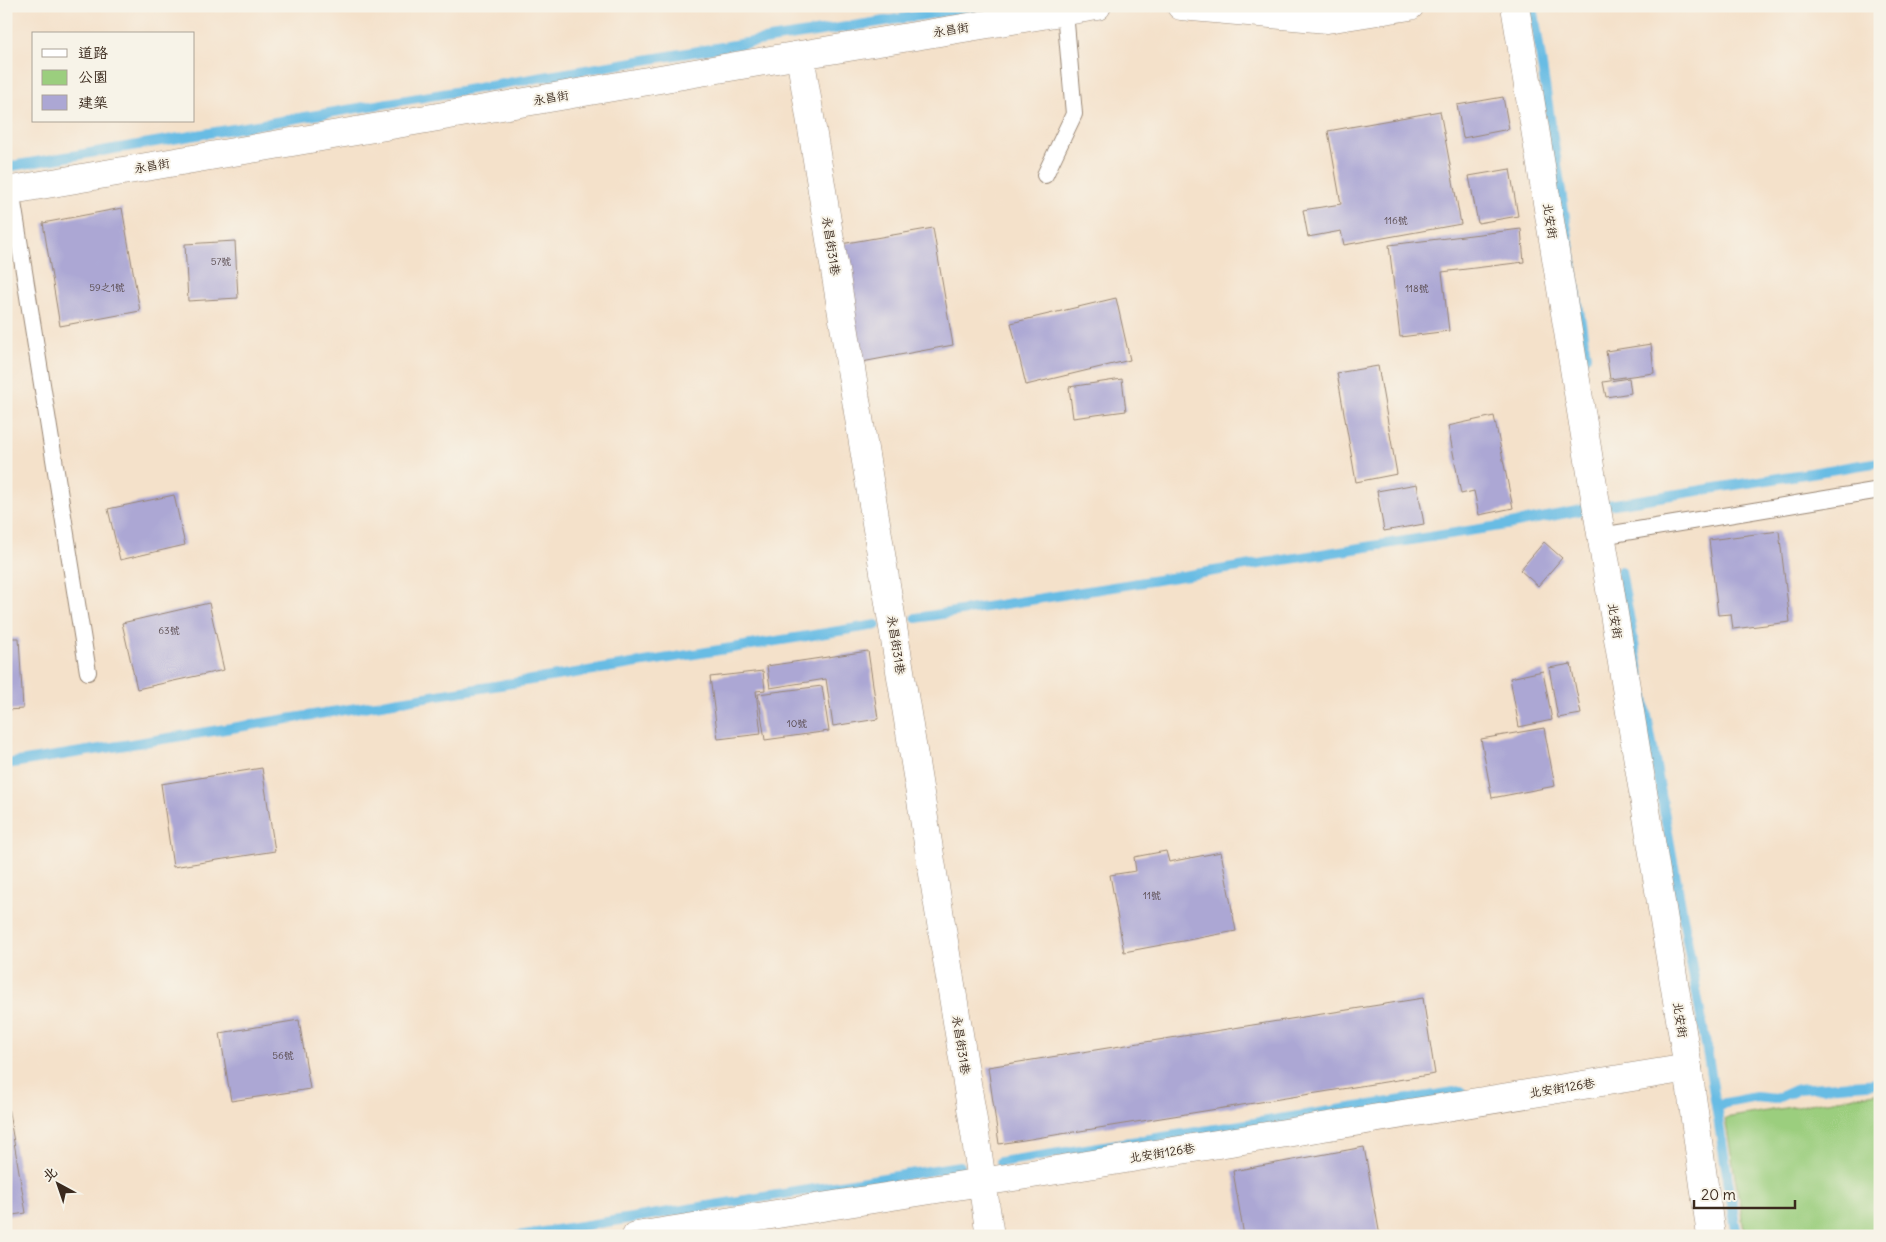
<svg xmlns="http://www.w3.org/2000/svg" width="1886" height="1242" viewBox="0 0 1886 1242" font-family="Delius,'LXGW WenKai TC',sans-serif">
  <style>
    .green { fill: #9bce7e; stroke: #6b7c4e }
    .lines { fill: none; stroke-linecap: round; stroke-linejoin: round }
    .stream { stroke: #67bce4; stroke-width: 10 }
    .building { fill: #aca7d4 }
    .lane-casing { stroke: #988674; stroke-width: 18 }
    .street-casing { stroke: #988674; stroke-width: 29 }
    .secondary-casing { stroke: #988674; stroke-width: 29 }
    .lane { stroke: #fff; stroke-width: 16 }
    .street { stroke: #fff; stroke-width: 28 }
    .secondary { stroke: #fff; stroke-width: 28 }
    .labels { text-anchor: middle; stroke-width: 4; stroke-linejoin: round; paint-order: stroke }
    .number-label { font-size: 10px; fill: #57494c }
    .street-label { font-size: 12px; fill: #3b2a1e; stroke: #f7f3e8 }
  </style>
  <rect width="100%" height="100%" fill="#f7f3e8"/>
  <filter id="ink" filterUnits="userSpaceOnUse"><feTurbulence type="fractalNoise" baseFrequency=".02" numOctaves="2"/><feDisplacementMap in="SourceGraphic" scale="10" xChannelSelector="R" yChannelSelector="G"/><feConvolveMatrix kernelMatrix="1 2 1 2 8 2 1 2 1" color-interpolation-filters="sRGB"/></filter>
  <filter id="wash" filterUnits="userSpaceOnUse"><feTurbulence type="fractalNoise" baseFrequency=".0096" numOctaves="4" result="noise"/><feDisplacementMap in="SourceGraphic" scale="20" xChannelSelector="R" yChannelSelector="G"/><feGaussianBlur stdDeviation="1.12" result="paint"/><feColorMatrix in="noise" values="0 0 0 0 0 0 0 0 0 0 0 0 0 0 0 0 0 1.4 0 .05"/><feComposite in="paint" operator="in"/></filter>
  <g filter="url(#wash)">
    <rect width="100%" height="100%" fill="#f4e1ca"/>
    <path class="green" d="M1880,1092V1236H1745L1725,1118Z"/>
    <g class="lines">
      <path class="stream" d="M1533,6L1586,356
        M6,167L776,38L982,6
        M1602,506L1880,462
        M1621,571L1708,1056L1737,1236
        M916,618L1506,525L1587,509
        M6,764L876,625
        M1716,1105L1756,1097L1775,1099L1797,1089L1880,1083
        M1000,1162L1461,1091
        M518,1236L960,1166"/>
    </g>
    <g id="blocks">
      <path class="building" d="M1503,97L1509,129L1463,138L1457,105Z
        M1440,111L1461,224L1344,245L1341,231L1308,237L1303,210L1341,204L1328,131Z
        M1510,169L1518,216L1478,223L1469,176Z
        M122,208L140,311L60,326L43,223Z
        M933,228L953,345L862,362L835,245Z
        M1521,229L1524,262L1442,272L1449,331L1400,337L1389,245Z
        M235,241L238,298L188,301L185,244Z
        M1116,298L1130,360L1026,385L1011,323Z
        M1651,344L1654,373L1610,379L1606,351Z
        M1378,366L1397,474L1356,482L1337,373Z
        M1629,378L1631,393L1606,397L1603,382Z
        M1122,379L1126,411L1073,418L1069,387Z
        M1494,416L1513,508L1479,515L1474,491L1461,494L1448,426Z
        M1417,484L1424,524L1384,531L1377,491Z
        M174,495L185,545L120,560L108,509Z
        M1779,531L1790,622L1733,629L1731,614L1718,615L1709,540Z
        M1544,542L1562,558L1538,586L1520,570Z
        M209,603L224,670L137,689L122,623Z
        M6,638H19L23,709L6,710Z
        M868,651L878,719L833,726L826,679L770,688L767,666Z
        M1571,664L1581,714L1558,718L1549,668Z
        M763,671L765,690L756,691L761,734L718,739L710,677Z
        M1543,671L1552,720L1519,727L1510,678Z
        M822,686L829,731L765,740L758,694Z
        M1544,728L1555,786L1492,798L1481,739Z
        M262,768L275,851L173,867L161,784Z
        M1166,851L1169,862L1221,852L1236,931L1124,952L1110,875L1136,871L1134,857Z
        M1423,998L1435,1074L999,1144L988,1067Z
        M299,1020L310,1089L231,1101L220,1033Z
        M6,1095L26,1213L6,1216Z
        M1364,1147L1380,1236H1244L1233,1171Z"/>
    </g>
  </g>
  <g filter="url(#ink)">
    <use href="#blocks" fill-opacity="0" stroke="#988674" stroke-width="1"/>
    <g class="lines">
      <g class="lane-casing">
        <path id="lane" d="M1045,175L1074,114L1065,12
          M11,190L88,672
          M1601,536L1880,490"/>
      </g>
      <g class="street-casing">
        <path id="street" d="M1181,6L1327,19L1410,6
          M800,55L973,1120L990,1236
          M6,191L800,55L1097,6
          M636,1236L982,1182L1688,1068"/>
      </g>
      <g class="secondary-casing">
        <path id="secondary" d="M1515,6L1688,1068L1711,1236"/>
      </g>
      <use href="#lane" class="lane"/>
      <use href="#street" class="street"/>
      <use href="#secondary" class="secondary"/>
    </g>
  </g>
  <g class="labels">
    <g class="number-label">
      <text x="1396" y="224">116號</text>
      <text x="221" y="265">57號</text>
      <text x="107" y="291">59之1號</text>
      <text x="1417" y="292">118號</text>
      <text x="169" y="634">63號</text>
      <text x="797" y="727">10號</text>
      <text x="1152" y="899">11號</text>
      <text x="283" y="1059">56號</text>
    </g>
    <g class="street-label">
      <text transform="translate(951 30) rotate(-9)" y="4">永昌街</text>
      <text transform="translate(551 98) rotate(-10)" y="4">永昌街</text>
      <text transform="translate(152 166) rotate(-10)" y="4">永昌街</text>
      <text transform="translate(1550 221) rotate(81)" y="4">北安街</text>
      <text transform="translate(831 246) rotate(81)" y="4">永昌街31巷</text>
      <text transform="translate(1615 621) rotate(81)" y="4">北安街</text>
      <text transform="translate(896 645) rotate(81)" y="4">永昌街31巷</text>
      <text transform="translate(1680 1020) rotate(81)" y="4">北安街</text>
      <text transform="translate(961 1045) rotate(81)" y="4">永昌街31巷</text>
      <text transform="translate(1562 1088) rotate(-9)" y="4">北安街126巷</text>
      <text transform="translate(1162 1153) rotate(-9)" y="4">北安街126巷</text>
    </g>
  </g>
  <rect width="1886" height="1242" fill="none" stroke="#f7f3e8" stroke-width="25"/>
  <rect x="32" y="32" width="162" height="90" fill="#f7f3e8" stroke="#aca397"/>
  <rect x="42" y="49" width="25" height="8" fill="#ffffff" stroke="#aca397"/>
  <text x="78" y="58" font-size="15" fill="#3b2a1e">道路</text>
  <rect x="42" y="70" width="25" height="15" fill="#9bce7e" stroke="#aca397"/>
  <text x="78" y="82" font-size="15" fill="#3b2a1e">公園</text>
  <rect x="42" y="95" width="25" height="15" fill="#aca7d4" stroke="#aca397"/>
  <text x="78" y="108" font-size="15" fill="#3b2a1e">建築</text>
  <g transform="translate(58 1184) rotate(320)" stroke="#f7f3e8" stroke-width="4" paint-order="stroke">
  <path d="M0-4L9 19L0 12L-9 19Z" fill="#3b2a1e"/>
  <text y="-8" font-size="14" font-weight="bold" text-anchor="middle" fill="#3b2a1e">北</text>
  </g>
  <path d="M1694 1200v8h101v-8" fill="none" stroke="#3b2a1e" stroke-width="2.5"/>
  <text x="1701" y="1200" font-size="15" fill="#3b2a1e" stroke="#f7f3e8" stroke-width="4" paint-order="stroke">20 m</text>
</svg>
